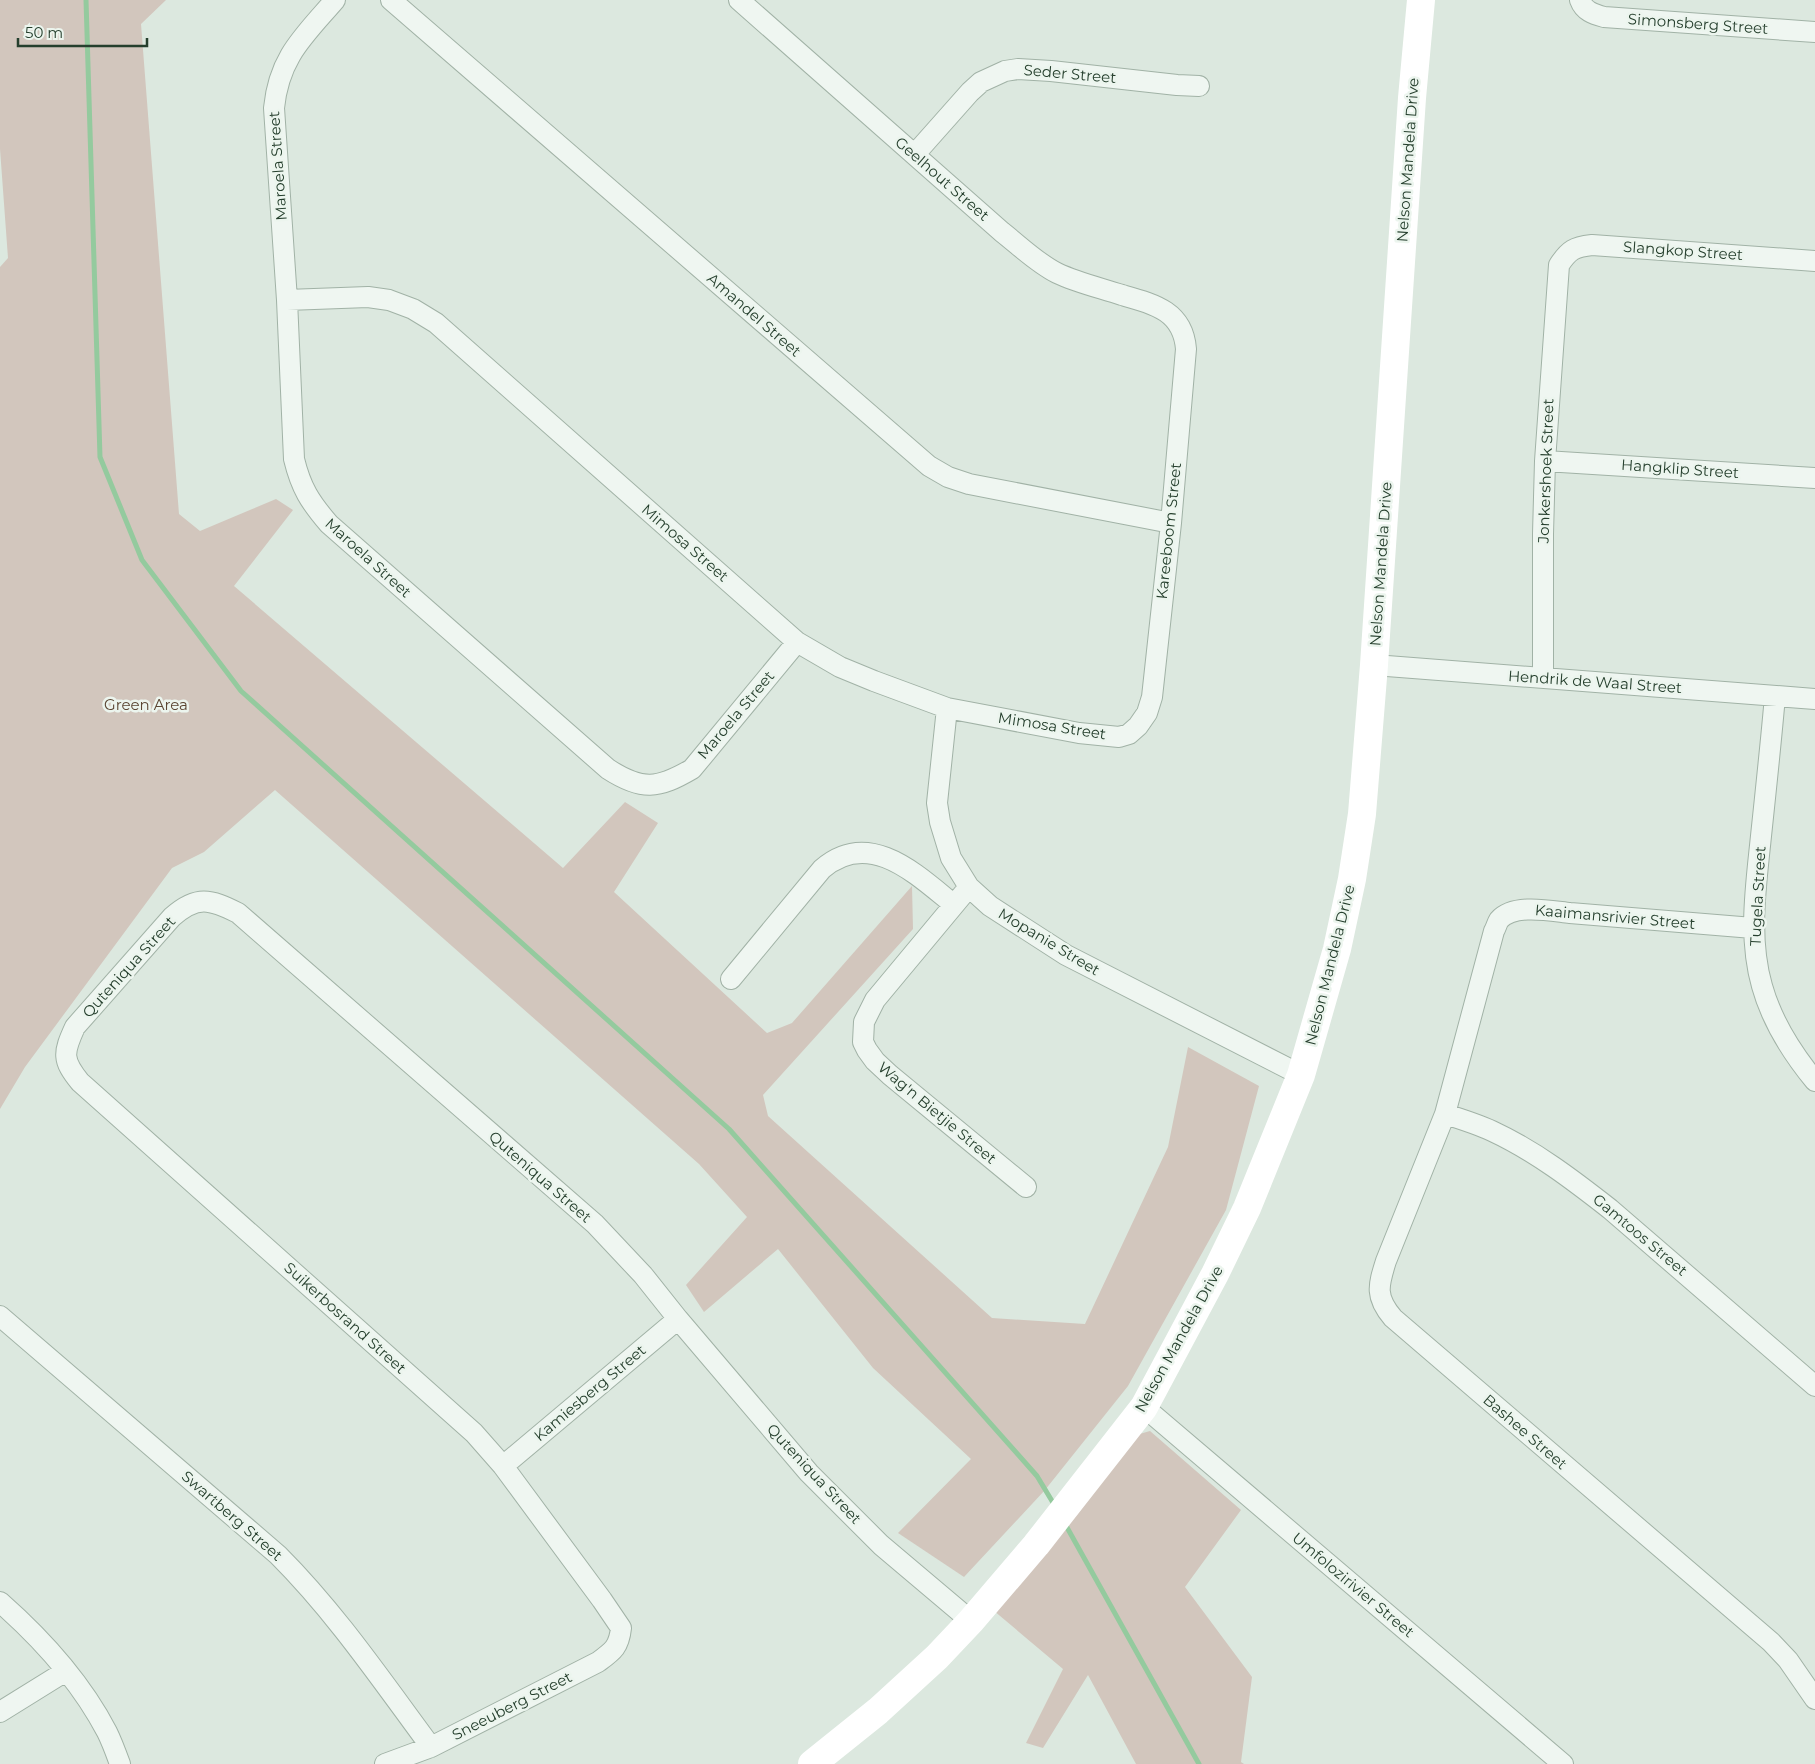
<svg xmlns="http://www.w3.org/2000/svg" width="1815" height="1764" viewBox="0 0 1815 1764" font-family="Montserrat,sans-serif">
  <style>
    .green { fill: #d2c6bd }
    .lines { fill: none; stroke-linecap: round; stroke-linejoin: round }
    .stream { stroke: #94ca9e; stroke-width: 5 }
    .street-casing { stroke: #a1b2a6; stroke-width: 22 }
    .street { stroke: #eff6f1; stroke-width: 20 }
    .secondary { stroke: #fff; stroke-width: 28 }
    .labels { text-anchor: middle; stroke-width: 5; stroke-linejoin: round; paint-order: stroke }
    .street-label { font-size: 15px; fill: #253f2d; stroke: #ecf5ee }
    .park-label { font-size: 15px; fill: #5b4532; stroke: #ecf5ee }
  </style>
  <rect width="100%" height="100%" fill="#dce8df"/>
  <path class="green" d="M0,0H166L141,24L179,514L200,531L276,499L293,510L234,586L563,868L625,802L658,823L614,892L767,1033L792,1023L912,886L913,929L763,1095L768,1116L992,1318L1085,1324L1168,1147L1188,1047L1259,1086L1226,1210L1128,1386L1045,1490L964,1577L898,1533L971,1459L873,1368L778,1249L704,1312L686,1285L747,1217L699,1164L275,790L204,852L172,868L25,1067L0,1109V267L8,258L0,149Z
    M1150,1431L1241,1510L1185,1587L1252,1677L1241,1762L1244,1764H1136L1088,1675L1043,1748L1026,1743L1063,1669L987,1605L1129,1437Z"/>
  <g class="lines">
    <path class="stream" d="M86,0L100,457L142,560L241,691L729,1129L1037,1476L1055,1506
      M1064,1522L1199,1764"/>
    <g class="street-casing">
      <path id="street" d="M335,0C304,36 279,57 274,108L287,300L294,459C301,488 310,502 329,524L608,769C642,791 658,789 692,769L797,642
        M391,0L929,466L948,477L969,484L1171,523
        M1580,0C1584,11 1593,14 1604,17L1815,32
        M915,154L970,92L981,82L1005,71L1018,69L1051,71L1177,85L1199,86
        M287,300L368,297L389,300L413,309L436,323L797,642L840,667L874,681L947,708L1079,733L1119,737L1129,734L1138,726L1147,713L1152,697L1171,523L1186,349C1183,311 1154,304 1122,295C1101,288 1078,283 1057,273C1037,263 1020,246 1002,232L739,0
        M1545,461L1815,478
        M1374,665L1815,699
        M1543,678V534L1545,461L1559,265C1569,250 1574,247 1592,245L1815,261
        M1775,696C1771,742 1766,789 1761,836C1756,886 1748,937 1762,986C1772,1022 1792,1053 1815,1081
        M947,708L937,803L940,822L951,858L969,887L990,906L1066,955L1301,1075
        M969,887L875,1000L864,1022L863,1042L867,1050L875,1061L890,1075L1026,1187
        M1753,928L1570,913C1551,911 1514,903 1499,920C1497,923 1496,928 1494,931L1445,1114L1386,1261C1378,1286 1375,1297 1393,1318L1771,1642L1788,1660L1815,1699
        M731,979L822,869C869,828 916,874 953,904
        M1445,1114C1461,1119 1477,1124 1492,1131C1535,1151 1573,1180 1610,1209L1815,1386
        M0,1316L278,1555C336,1613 382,1681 431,1747
        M1144,1407L1563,1764
        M503,1466L678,1319
        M0,1602C42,1639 81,1682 107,1732C112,1742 116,1753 120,1764
        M0,1712L66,1671
        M385,1764L431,1747L598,1662C613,1651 619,1647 621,1628L602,1600L503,1466L474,1433L80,1082C62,1060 63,1053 75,1027L172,917C197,895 210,899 238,913L595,1224L643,1275L678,1319L809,1473L881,1545L971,1621"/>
    </g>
    <use href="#street" class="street"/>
    <path class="secondary" d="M812,1764L878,1711L937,1657L971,1621L1036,1545L1144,1407L1215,1274L1247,1208L1301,1075L1337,949L1352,879L1362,814L1374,665L1412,98L1421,0"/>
  </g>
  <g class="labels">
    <g class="street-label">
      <text transform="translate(1698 24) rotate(4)" y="5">Simonsberg Street</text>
      <text transform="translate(1070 74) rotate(5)" y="5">Seder Street</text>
      <text transform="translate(1408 160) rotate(-86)" y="5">Nelson Mandela Drive</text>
      <text transform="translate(278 166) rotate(-94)" y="5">Maroela Street</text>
      <text transform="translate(942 179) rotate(41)" y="5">Geelhout Street</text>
      <text transform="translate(1683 251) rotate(4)" y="5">Slangkop Street</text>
      <text transform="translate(754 315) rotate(41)" y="5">Amandel Street</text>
      <text transform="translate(1680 469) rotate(4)" y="5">Hangklip Street</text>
      <text transform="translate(1546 471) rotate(-88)" y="5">Jonkershoek Street</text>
      <text transform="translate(1169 531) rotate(-84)" y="5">Kareeboom Street</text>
      <text transform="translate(685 543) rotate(41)" y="5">Mimosa Street</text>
      <text transform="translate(368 558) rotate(42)" y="5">Maroela Street</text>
      <text transform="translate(1381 564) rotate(-86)" y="5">Nelson Mandela Drive</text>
      <text transform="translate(1595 682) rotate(4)" y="5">Hendrik de Waal Street</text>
      <text transform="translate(736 715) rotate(-50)" y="5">Maroela Street</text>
      <text transform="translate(1052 726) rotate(9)" y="5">Mimosa Street</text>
      <text transform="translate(1758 896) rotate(-87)" y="5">Tugela Street</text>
      <text transform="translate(1615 917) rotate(5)" y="5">Kaaimansrivier Street</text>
      <text transform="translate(1049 942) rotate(31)" y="5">Mopanie Street</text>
      <text transform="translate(1330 965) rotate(-76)" y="5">Nelson Mandela Drive</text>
      <text transform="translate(129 967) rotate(-48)" y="5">Quteniqua Street</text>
      <text transform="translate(937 1113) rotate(40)" y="5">Wag'n Bietjie Street</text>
      <text transform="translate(540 1177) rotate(41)" y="5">Quteniqua Street</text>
      <text transform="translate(1640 1235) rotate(40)" y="5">Gamtoos Street</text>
      <text transform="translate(345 1318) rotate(42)" y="5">Suikerbosrand Street</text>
      <text transform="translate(1179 1339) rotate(-61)" y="5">Nelson Mandela Drive</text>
      <text transform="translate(590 1393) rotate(-40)" y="5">Kamiesberg Street</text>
      <text transform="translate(1525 1432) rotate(41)" y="5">Bashee Street</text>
      <text transform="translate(814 1474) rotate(47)" y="5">Quteniqua Street</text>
      <text transform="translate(232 1516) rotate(41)" y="5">Swartberg Street</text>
      <text transform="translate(1353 1585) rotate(40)" y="5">Umfolozirivier Street</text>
      <text transform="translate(512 1706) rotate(-27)" y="5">Sneeuberg Street</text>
    </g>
    <g class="park-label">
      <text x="146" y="710">Green Area</text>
    </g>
  </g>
  <path d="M18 38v8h129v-8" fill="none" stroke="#253f2d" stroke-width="2.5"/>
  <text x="25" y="38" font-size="15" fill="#253f2d" stroke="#ecf5ee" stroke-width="4" paint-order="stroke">50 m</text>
</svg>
